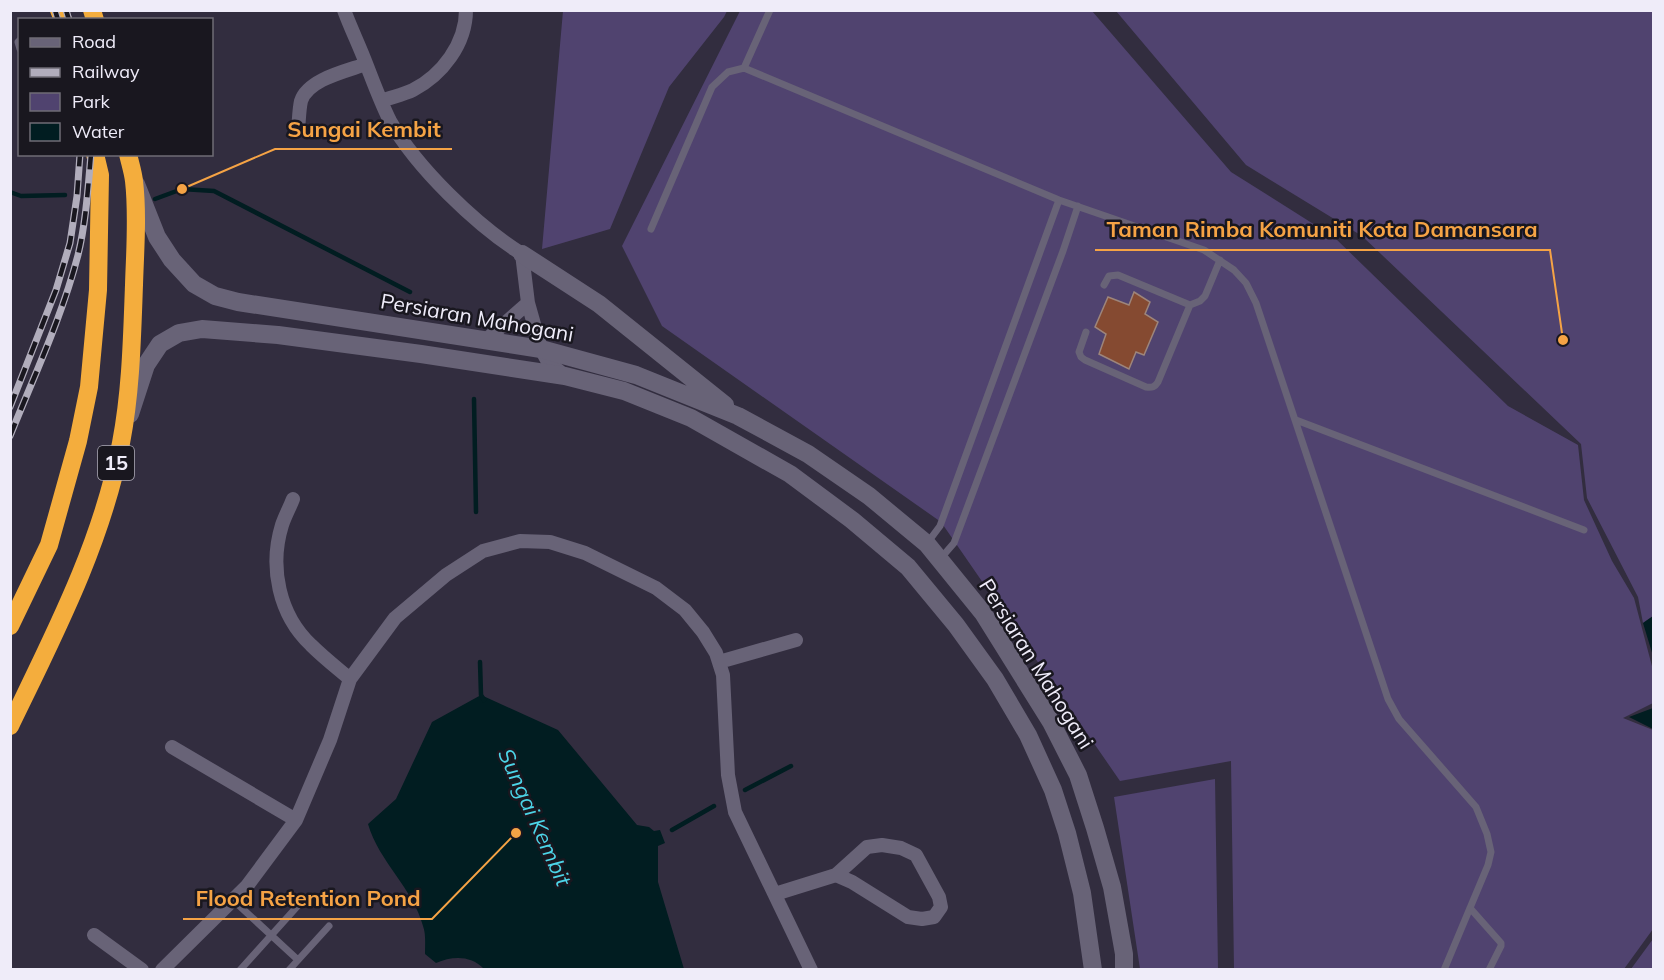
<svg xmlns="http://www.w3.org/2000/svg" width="1664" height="980" viewBox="0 0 1664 980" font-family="Mulish,sans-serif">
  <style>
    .green { fill: #50436f }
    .water { fill: #011d21 }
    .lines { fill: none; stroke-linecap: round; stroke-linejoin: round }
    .stream { stroke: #011d21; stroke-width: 4.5 }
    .building { fill: #854a31; stroke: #9d857b; stroke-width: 1.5 }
    .lane { stroke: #686377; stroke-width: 7 }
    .street { stroke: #686377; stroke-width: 14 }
    .secondary { stroke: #686377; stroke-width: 18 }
    .highway { stroke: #f4ad3d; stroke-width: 18 }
    .rail-casing { stroke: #b1adbc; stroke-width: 7 }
    .rail { stroke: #19171f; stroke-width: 4.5; stroke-dasharray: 14; stroke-linecap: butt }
    .labels { text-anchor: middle; stroke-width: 5; stroke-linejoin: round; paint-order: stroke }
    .shield { fill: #19171f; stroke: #afacb8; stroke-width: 1.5 }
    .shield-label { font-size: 20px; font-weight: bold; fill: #efecf9 }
    .street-label { font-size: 21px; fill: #efecf9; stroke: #19171f }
    .water-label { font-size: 22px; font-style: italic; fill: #4cd4e7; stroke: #19171f }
    .leader { fill: none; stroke: #f5a345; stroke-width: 2 }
    .callout-dot { fill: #f5a345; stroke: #19171f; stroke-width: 2 }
    .callout-label { font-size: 22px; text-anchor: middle; font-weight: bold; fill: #f5a345; stroke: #19171f; stroke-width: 5; stroke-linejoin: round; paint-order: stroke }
  </style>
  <rect width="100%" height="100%" fill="#322d3f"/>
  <path class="green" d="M563,11H727L724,17L669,87L610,229L542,249Z
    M740,11H1092L1231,172L1334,237L1508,406L1578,445L1584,500L1612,561L1634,598L1653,670V703L1623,718L1653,730V929L1624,969H1234L1231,761L1120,781L941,522L662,326L622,246Z
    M1116,11H1653V616L1643,623L1638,597L1587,498L1581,444L1362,236L1246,165Z
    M1215,779L1218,969H1140L1114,797Z
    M1653,939V969H1631Z"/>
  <path class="water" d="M1653,616V656L1643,623Z
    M481,695L558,730L637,825L649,827L654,831L660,830L665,843L658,846V882L684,969H484C471,955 452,956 436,963L425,954C425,945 426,934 423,926C413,888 379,862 368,824L396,799L432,722Z
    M1653,708V729L1629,717Z"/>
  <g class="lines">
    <path class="stream" d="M10,192L21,196L65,195
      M155,199L182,189L214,191L410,292
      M474,399L476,512
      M480,662L481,695L484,700
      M745,790L791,766
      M672,830L714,806"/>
  </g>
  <path class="building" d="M1134,292L1150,302L1145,314L1158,322L1144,355L1136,352L1129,369L1099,354L1106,334L1095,327L1108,297L1129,305Z"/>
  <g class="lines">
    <path class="lane" d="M20,40L18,42L20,49
      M744,68L770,10
      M651,229L712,87L728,72L744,68L1059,200L1204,250L1234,270L1246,283L1256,303L1388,699L1399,719L1476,807L1487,834L1491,852L1488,865L1444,970
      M1104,285L1109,276L1118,275L1190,305
      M1086,332L1079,352L1081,357L1085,360L1146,387C1152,388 1155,387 1158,382L1190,305L1200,301L1205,296L1220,260
      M1296,420L1584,530
      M928,542L940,526L1059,200
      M941,558L954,543L1063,251L1078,206
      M233,900L298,960
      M1470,908L1501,943V946L1489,970
      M240,970L303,900
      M289,970L329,926"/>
    <path class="street" d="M344,10C351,29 360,47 367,66C374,84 381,103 390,121C417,168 476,225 522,254L528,303L541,349L548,362L565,376
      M381,101C391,97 403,95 413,90C442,75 466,44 466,10
      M298,130C299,121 299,110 301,101C308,79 347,71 366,64
      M486,340L528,303
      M293,499C290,507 285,516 282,525C269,567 279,615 311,645C323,657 337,668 350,679
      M719,662L796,640
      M172,747L296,820
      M775,894L836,875L867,847L882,845L901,848L916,855L939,897L941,907L934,917L922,919L908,917L852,882L836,875
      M94,935L142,970
      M162,970L247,886L296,820L330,740L350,679L395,618L446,575L483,551L520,541L550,542L585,553L656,588L685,610L703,632L716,653L723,675L728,775L735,812L811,970"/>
    <path class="secondary" d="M136,184L157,237L172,260L194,284L215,296L238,302L541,349L636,375L738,416L808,454L869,496L927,544L983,613L1051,722L1078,775L1095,828L1112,887L1124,954V970
      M522,254L599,304L725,405
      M130,414L146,365L160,344L179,333L202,329L278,335L421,354L565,376L624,391L691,418L790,474L852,520L908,567L956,625L995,679L1028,735L1053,790L1067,833L1082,893L1093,970"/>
    <path class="highway" d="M59,10L63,20
      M92,10L95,20
      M10,626L49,545L78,441L89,387L98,290L100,175L95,154
      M10,726C54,635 102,543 121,443C131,391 132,338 134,285C135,251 138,215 134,181C133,172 130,163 128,154"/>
    <g class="rail-casing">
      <path id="rail" d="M55,10L58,20
        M66,10L69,20
        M10,407L56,290L70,243L77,196L80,154
        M10,436C34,376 62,317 78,255C86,222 88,188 91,154"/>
    </g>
    <use href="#rail" class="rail"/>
  </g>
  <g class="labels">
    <rect class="shield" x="98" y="446" width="36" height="34" rx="4.5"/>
    <g class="shield-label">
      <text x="116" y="470">15</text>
    </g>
    <g class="street-label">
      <text transform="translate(477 318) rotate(10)" y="7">Persiaran Mahogani</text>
      <text transform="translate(1036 664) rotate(58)" y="7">Persiaran Mahogani</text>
    </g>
    <g class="water-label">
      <text transform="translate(535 817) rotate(66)" y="8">Sungai Kembit</text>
    </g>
  </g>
  <path class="leader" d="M182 189L275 149H452M1563 340L1550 250H1095M516 833L432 919H183"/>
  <g class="callout-dot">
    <circle cx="182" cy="189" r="6"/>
    <circle cx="1563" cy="340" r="6"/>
    <circle cx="516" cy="833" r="6"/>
  </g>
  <g class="callout-label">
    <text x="364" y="137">Sungai Kembit</text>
    <text x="1322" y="237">Taman Rimba Komuniti Kota Damansara</text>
    <text x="308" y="906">Flood Retention Pond</text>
  </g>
  <rect width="1664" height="980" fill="none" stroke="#efecf9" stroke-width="24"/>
  <rect x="18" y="18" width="195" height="138" fill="#19171f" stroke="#6f6c76" stroke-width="1.5"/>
  <rect x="30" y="38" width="30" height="9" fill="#686377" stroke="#6f6c76" stroke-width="1.5"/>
  <text x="72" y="48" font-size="18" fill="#efecf9">Road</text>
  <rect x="30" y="68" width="30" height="9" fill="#b1adbc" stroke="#6f6c76" stroke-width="1.5"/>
  <text x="72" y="78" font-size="18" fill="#efecf9">Railway</text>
  <rect x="30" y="93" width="30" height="18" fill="#50436f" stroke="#6f6c76" stroke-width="1.5"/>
  <text x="72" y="108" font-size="18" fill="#efecf9">Park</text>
  <rect x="30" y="123" width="30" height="18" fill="#011d21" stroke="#6f6c76" stroke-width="1.5"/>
  <text x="72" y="138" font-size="18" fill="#efecf9">Water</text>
</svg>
